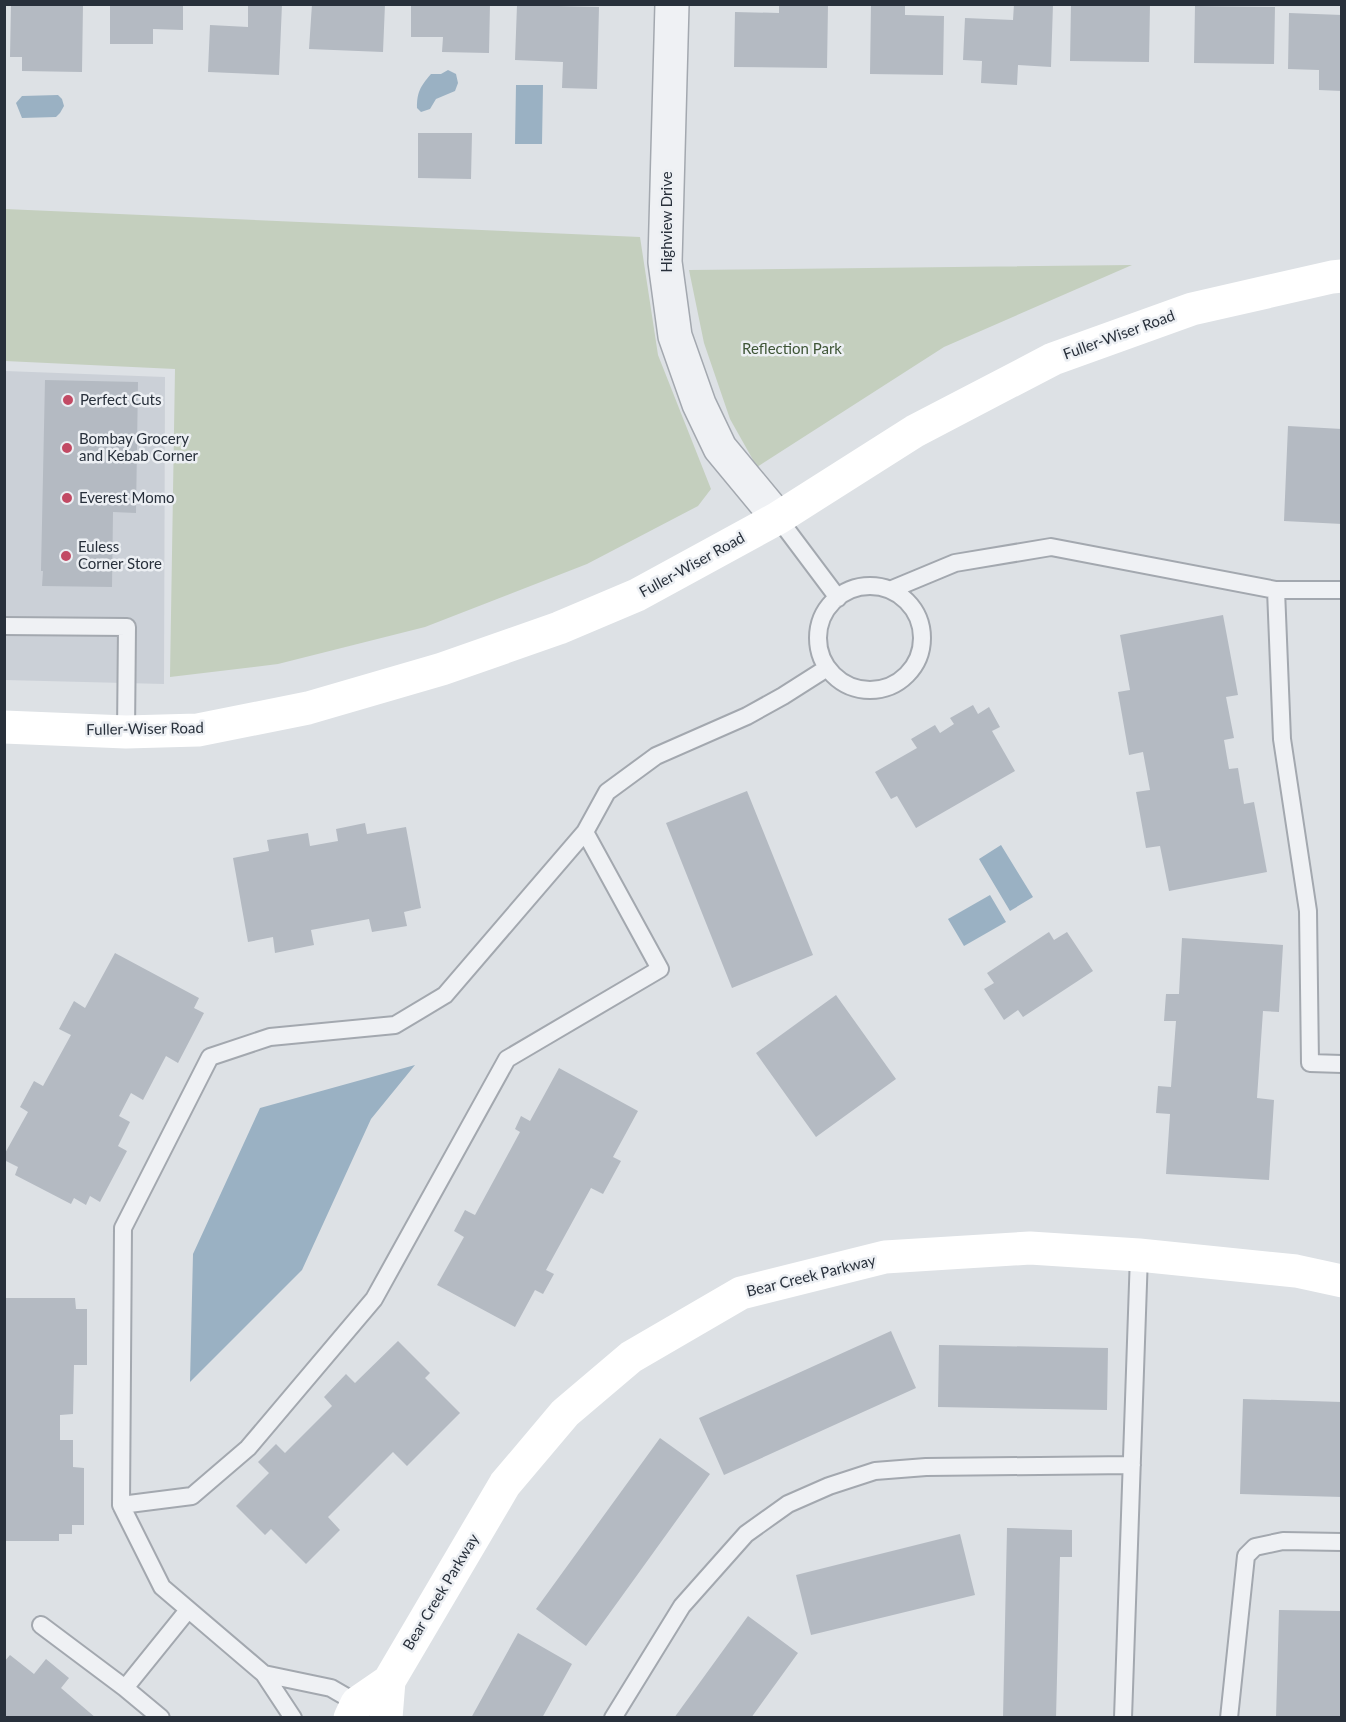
<svg xmlns="http://www.w3.org/2000/svg" width="1346" height="1722" viewBox="0 0 1346 1722" font-family="Lato,sans-serif">
  <style>
    .built { fill: #cbd0d7 }
    .green { fill: #c4cfbe }
    .water { fill: #9ab1c3 }
    .building { fill: #b4bac2 }
    .lines { fill: none; stroke-linecap: round; stroke-linejoin: round }
    .lane-casing { stroke: #a3a8af; stroke-width: 20 }
    .street-casing { stroke: #a3a8af; stroke-width: 36 }
    .lane { stroke: #eff1f4; stroke-width: 16 }
    .street { stroke: #eff1f4; stroke-width: 33 }
    .secondary { stroke: #fff; stroke-width: 33 }
    .poi-dot { fill: #c24a64; stroke: #eceff3; stroke-width: 2 }
    .labels { text-anchor: middle; stroke-width: 5; stroke-linejoin: round; paint-order: stroke }
    .street-label { font-size: 15px; fill: #28303b; stroke: #eceff3 }
    .park-label { font-size: 15px; fill: #3e5536; stroke: #eceff3 }
    .poi-label { font-size: 15px; fill: #28303b; stroke: #eceff3; text-anchor: start }
  </style>
  <rect width="100%" height="100%" fill="#dde1e5"/>
  <path class="built" d="M5,371L165,377L164,684L5,680Z"/>
  <path class="green" d="M5,209L640,237L658,355L711,489L698,506L587,564L425,627L278,664L170,677L175,369L5,361Z
    M1132,265L944,347L757,467L730,419L704,343L689,270Z"/>
  <path class="water" d="M448,70L456,74L458,83L455,91L436,99L430,109L421,112L417,108C417,92 420,87 431,74H441Z
    M516,85H543L542,144H515Z
    M58,95L62,99L64,106L60,113L56,117L22,118L16,103L22,96Z
    M1001,845L1033,897L1010,911L979,859Z
    M990,895L1006,922L964,946L948,919Z
    M415,1065L371,1119L302,1270L190,1382L193,1254L260,1108Z"/>
  <path class="building" d="M11,4H83L82,72L22,71V57H10Z
    M110,4H183V30L153,29V44H110Z
    M248,4H282L279,75L208,72L210,25L248,27Z
    M312,4H385L383,52L309,49Z
    M411,4H490L489,53L442,52L443,37H411Z
    M779,4H828L827,68L734,67L735,12L779,13Z
    M871,4H905V15L944,16L943,75L870,74Z
    M1014,4H1053L1051,67L1018,65L1017,85L981,83L982,61L963,60L965,18L1013,20Z
    M1071,4H1150L1149,62L1070,61Z
    M517,5L599,7L597,89L562,88L563,62L515,60Z
    M1195,6L1275,7L1274,64L1194,63Z
    M1289,13L1342,15V91L1319,90V70L1288,69Z
    M418,133H472L471,179L418,178Z
    M45,380L138,382L136,513L113,512L112,587L42,586L43,571H41Z
    M1288,426L1342,429V524L1284,521Z
    M1223,615L1238,695L1226,697L1234,738L1224,740L1229,769L1238,768L1244,804L1254,802L1267,872L1169,891L1160,846L1146,848L1136,792L1150,790L1143,752L1129,755L1118,692L1130,690L1120,635Z
    M973,705L978,714L989,707L1000,727L992,731L1015,771L916,828L897,796L891,799L875,772L917,748L911,739L935,725L940,733L954,724L950,718Z
    M747,791L813,955L732,988L666,823Z
    M365,823L367,834L406,827L421,908L404,912L407,926L372,932L369,919L311,930L314,945L275,953L273,937L248,942L233,858L269,851L267,840L308,833L310,846L338,841L336,829Z
    M1049,932L1054,940L1067,932L1093,971L1023,1017L1018,1010L1004,1020L984,989L994,983L987,973Z
    M1182,938L1283,945L1279,1012L1263,1011L1257,1098L1274,1100L1269,1180L1166,1174L1170,1114L1156,1113L1158,1086L1171,1087L1176,1021H1164L1166,994H1179Z
    M115,953L199,998L194,1008L204,1013L178,1063L166,1056L143,1100L131,1093L119,1116L130,1122L118,1146L127,1151L100,1202L90,1196L86,1205L74,1198L71,1204L15,1175L18,1167L4,1160V1155L28,1112L20,1107L34,1081L43,1086L71,1035L59,1029L74,1001L85,1008Z
    M836,995L896,1079L816,1137L756,1053Z
    M559,1068L638,1111L613,1157L621,1161L603,1194L591,1188L546,1270L554,1274L543,1294L535,1290L515,1327L437,1285L464,1237L454,1231L465,1210L475,1215L520,1132L515,1129L521,1116L530,1121Z
    M4,1298H75L76,1309H87V1365H74L73,1414L60,1415V1440H73V1467L84,1468V1525H72V1534H59V1541H4Z
    M891,1331L916,1388L724,1475L699,1418Z
    M398,1341L430,1373L425,1378L460,1413L407,1466L393,1452L328,1517L340,1530L306,1564L271,1529L265,1535L236,1506L269,1473L258,1462L276,1444L285,1453L332,1406L324,1397L346,1374L355,1383Z
    M939,1345L1108,1348L1107,1410L938,1407Z
    M1243,1399L1342,1402V1497L1240,1494Z
    M660,1438L710,1474L586,1646L536,1609Z
    M1007,1528L1072,1530V1557H1060L1056,1718H1003Z
    M960,1534L975,1595L811,1635L796,1575Z
    M1279,1610L1342,1611V1718H1276Z
    M748,1616L798,1653L751,1718H674Z
    M518,1633L572,1664L542,1718H471Z
    M10,1655L34,1674L46,1659L69,1678L61,1688L96,1718H4V1662Z"/>
  <g class="lines">
    <g class="lane-casing">
      <path id="lane" d="M778,518L838,598
        M818 638a52 52 0 1 1 104 0a52 52 0 1 1-104 0Z
        M890,590L955,563L1051,547L1276,590H1342
        M1276,590L1282,739L1308,911L1310,1063L1342,1064
        M4,626L127,627L126,732
        M121,1505L192,1496L248,1448L374,1299L507,1059L660,969L585,832
        M41,1625L125,1688
        M264,1674L331,1688L362,1706
        M161,1718L125,1688L188,1610
        M293,1718L264,1674L162,1587L121,1505L123,1228L210,1057L270,1037L395,1025L445,995L585,832L607,792L656,756L747,716L783,696L827,668
        M613,1718L682,1606L746,1534L788,1504L829,1486L875,1471L926,1467L1132,1465
        M1123,1718L1139,1255
        M1229,1718L1246,1556L1255,1547L1283,1541L1342,1542"/>
    </g>
    <g class="street-casing">
      <path id="street" d="M672,4L665,262L675,336L699,404L720,448L778,518"/>
    </g>
    <use href="#lane" class="lane"/>
    <use href="#street" class="street"/>
    <path class="secondary" d="M4,727L126,732L198,730L308,708L442,669L559,628L637,595L778,518L915,431L1053,359L1192,309L1332,277L1342,276
      M350,1718L357,1703L389,1681L505,1484L565,1413L631,1357L741,1293L885,1257L1030,1248L1139,1255L1296,1271L1342,1281
      M386,1718L389,1681"/>
  </g>
  <g class="poi-dot">
    <circle cx="68" cy="400" r="6"/>
    <circle cx="67" cy="448" r="6"/>
    <circle cx="67" cy="498" r="6"/>
    <circle cx="66" cy="556" r="6"/>
  </g>
  <g class="labels">
    <g class="street-label">
      <text transform="translate(667 222) rotate(-90)" y="5">Highview Drive</text>
      <text transform="translate(1119 335) rotate(-20)" y="5">Fuller-Wiser Road</text>
      <text transform="translate(692 565) rotate(-29)" y="5">Fuller-Wiser Road</text>
      <text transform="translate(145 729) rotate(-1)" y="5">Fuller-Wiser Road</text>
      <text transform="translate(811 1276) rotate(-14)" y="5">Bear Creek Parkway</text>
      <text transform="translate(441 1592) rotate(-59)" y="5">Bear Creek Parkway</text>
    </g>
    <g class="park-label">
      <text x="792" y="354">Reflection Park</text>
    </g>
    <g class="poi-label">
      <text x="80" y="405">Perfect Cuts</text>
      <text x="79" y="444">Bombay Grocery<tspan x="79" dy="17">and Kebab Corner</tspan></text>
      <text x="79" y="503">Everest Momo</text>
      <text x="78" y="552">Euless<tspan x="78" dy="17">Corner Store</tspan></text>
    </g>
  </g>
  <rect width="1346" height="1722" fill="none" stroke="#28303b" stroke-width="12"/>
</svg>
